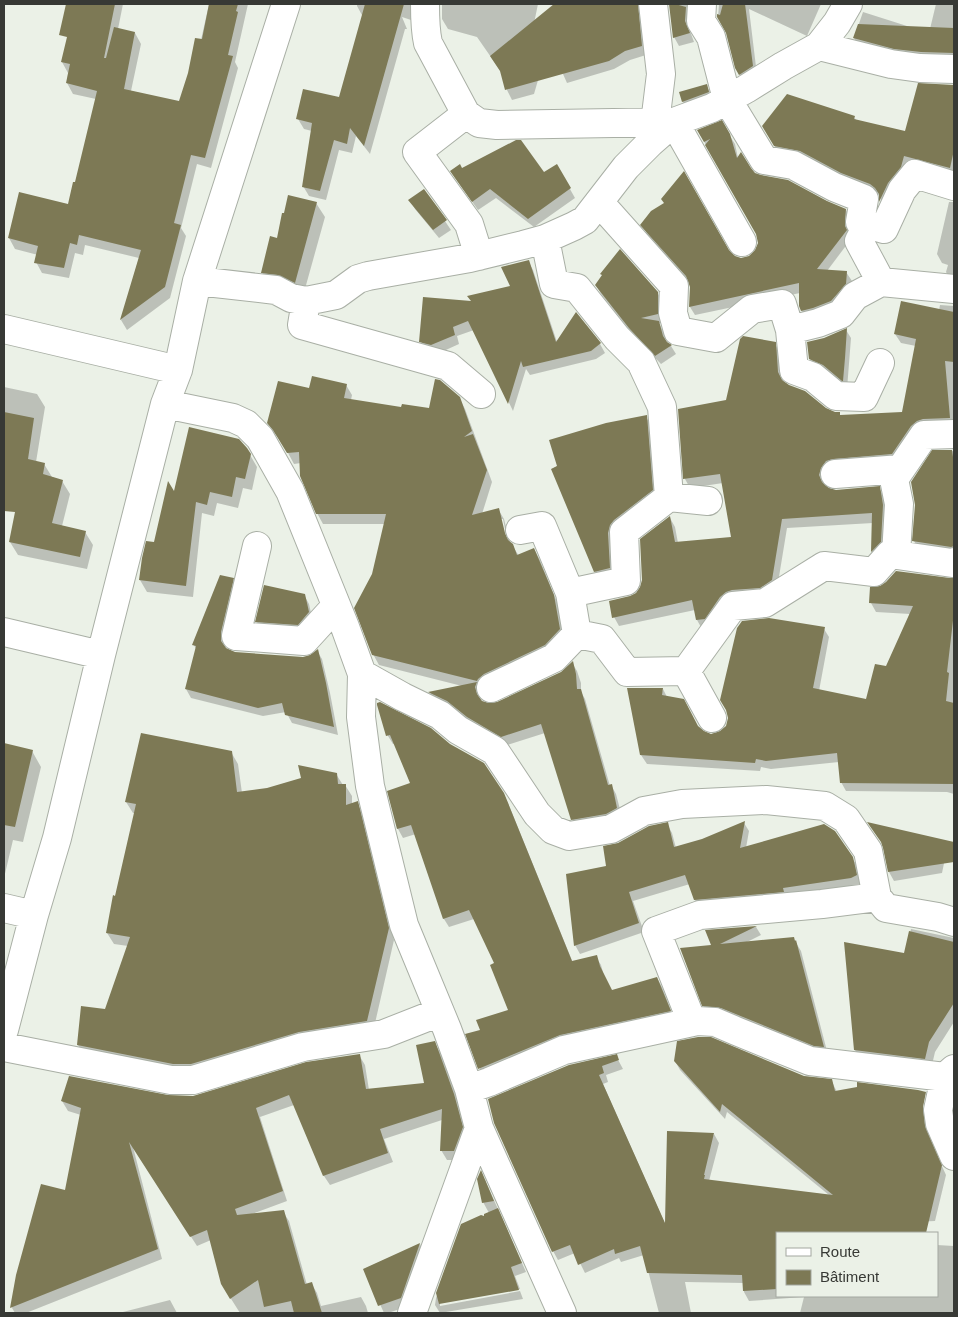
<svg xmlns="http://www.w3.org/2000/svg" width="958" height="1317" viewBox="0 0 958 1317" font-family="Arial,sans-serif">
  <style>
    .shadow { fill: #0003; fill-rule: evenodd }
    .building { fill: #7d7955 }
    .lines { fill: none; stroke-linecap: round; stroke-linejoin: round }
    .minor-casing { stroke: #a9afa5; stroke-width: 30 }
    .minor { stroke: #fff; stroke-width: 28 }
  </style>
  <rect width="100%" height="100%" fill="#ebf1e7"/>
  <path class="shadow" d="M78,4H123L118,29L135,33L141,44L131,91L180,103L201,40L209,4H248L235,62L238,68L211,168L197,164L181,228L186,236L170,298L127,330L121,320L139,258L85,245L83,255L75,253L69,278L42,273L36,262L38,255L15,249L9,238L69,205L76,184L96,99L73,94L67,83L68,73L62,62Z
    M357,4H419L414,21L402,17L407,29H405L370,154L356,136L352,153L339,150L326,200L309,196L303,186L312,131L304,129L298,119L340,99L363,17L357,6Z
    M442,4H538L531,38L552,32L534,94L512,100L507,90L502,73L477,37L448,29L442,19Z
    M596,4H646V55L630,60L614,69L567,83L563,74Z
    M670,4H695L691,12L690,31L694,42L679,46L674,37Z
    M719,4H821L807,36L749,9L757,75L745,83L736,68L727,32L718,17Z
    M936,4H954V62L859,47L854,38L863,12L929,33Z
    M706,85L711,94L688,111L683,102L681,93Z
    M919,85L954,86V176L909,164L885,209L881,201L880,196L876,193L780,155L763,126L854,117L856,120L906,133Z
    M721,122L735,144L738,158L754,174L846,210L851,219L849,229V237L851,239L827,271L846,272L852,281L850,293L807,320L802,311L800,293L695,315L690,307L691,286L689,281L647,234L642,225L728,251L734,257L741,259L750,257L756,251L759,243L757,234L698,131Z
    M557,166L575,198L534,227L496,198L478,210L457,180L462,169L543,174Z
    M424,190L451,230L439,238L415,209L410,200Z
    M949,202H954V282L951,281L946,272L948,265L942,263L937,254Z
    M316,203L325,217L303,296L270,286L262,272L278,239Z
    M528,261L533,270L557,342L576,314L600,344L605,353L596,359L530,375L526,369L513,411L474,330L457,336L459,344L437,354L426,350L421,341L472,302L512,287Z
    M596,285L657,292L663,302L662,323H659L663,331L667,343L671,346L676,354L661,364L635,337L601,294Z
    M940,305L954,306V427L897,463L825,477L824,486L836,491L879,488L884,497L888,515L886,551L877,560L872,552L873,523L787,528L777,589L702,629L697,620L695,610L619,626L614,617L630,597L637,594L642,588L670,518L675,527L678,543L732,538L723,483L690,488L685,479L679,410L727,401L775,344L780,353L783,382L825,409L835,413H839L841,416L903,413L916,346L901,343L895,334L939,310Z
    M846,330L851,338L847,389L815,368L810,358L824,339Z
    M346,385L352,395L351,400L402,409L430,410L459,397L465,409L492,482L482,514L498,509L504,519L510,543L512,545L519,556L534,549L540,560L559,607L566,640L482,691L480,697L481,701L489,705L498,703L561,673L572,663L577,671L581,683V692L585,699L610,786L611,785L616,794L622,817L577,828L572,819L545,733L507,745L435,701L430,693L462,686L379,665L373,654L374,575L385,524H323L317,513L301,463L294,464L281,440L274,433L268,423L310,390ZM500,519H503L507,539L505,540Z
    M4,387L37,394L45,407L36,462L44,464L52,477L62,481L70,494L62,526L85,532L93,545L87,569L18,555L10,542L19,501L4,497Z
    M646,417L651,426L657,499L614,577L600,580L595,571L552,469Z
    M246,448L257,467L252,490L243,488L238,508L217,503L214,516L202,513L193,597L147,592L140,580L143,559L155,543L175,495Z
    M954,451V555L919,550L914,541L933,452Z
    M233,579L238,588L225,642L226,649L235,653L303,658L311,656L317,651L322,659L330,693L338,735L292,723L286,712L263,716L191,698L186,689L196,649L194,645Z
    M946,585L954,586V794L947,792L846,791L841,782L839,762L771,769L761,767L760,771L647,764L641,755L663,689L667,697L704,733L711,735L721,733L824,629L829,637L819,691L867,700L886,668L910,614L876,612L871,603Z
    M304,595L309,604L313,622L303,633L262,630L257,622Z
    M379,704L503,793L508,803L573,963L596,957L601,965L604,976L612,991L657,978L662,987L675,1020L485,1077L480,1069L467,1034L482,1031L510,1011L496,964L474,919L449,927L444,919L416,834L403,838L398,829L389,792L411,784L395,744H393L388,736Z
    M4,746L32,751L41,767L23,842L13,840L4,878Z
    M231,752L238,764L242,793L267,789L336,774L343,785H345L352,796V805L357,803L363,814L394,940L373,1032L198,1075L85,1056L78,1045L106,1011L128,946L114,944L107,933L135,813H133L126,802Z
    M744,823L749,831L746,848L852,858L858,867L861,885L857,887L701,909L695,900L690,884L633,901L644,932L580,954L575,945L608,867L619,844L667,824L672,833L676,848L702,841Z
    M884,846L947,849L942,873L894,881L889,872Z
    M756,927L761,935L745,943L793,938L801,951L828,1055L709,1014L703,1005L712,946L707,931Z
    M911,929L954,938V1022L935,1052L931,1069L861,1061L855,1050L905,954Z
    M434,1042L440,1052L459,1104L467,1138L459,1160H447L441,1150L442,1120L384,1139L393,1162L330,1185L324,1176L294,1105L260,1117L287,1201L252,1214L283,1212L289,1221L307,1285L311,1283L317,1293L321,1306L361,1297L366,1306L368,1313H240L228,1294L211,1240L197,1246L133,1147L162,1259L26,1313H15L12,1308L18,1275L66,1191L81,1115L68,1111L62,1101L168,1097H193L359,1055L365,1065L369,1090L426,1084Z
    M616,1056L623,1069L606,1075L608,1082L603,1084L666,1226L714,1134L719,1143L709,1181L829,1195L727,1112L725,1119L680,1070L675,1061L831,1080L837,1092L922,1107L927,1116V1122L930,1140L946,1175L935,1221L872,1224V1225L912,1233H777V1296H937V1245L954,1246V1313H800L804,1297L749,1301L744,1292V1283L685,1282L691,1313H659L644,1255L621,1262L619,1258L585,1273L575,1253L558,1260L553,1251L495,1122Z
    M485,1180L526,1272L515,1276L520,1289L440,1303V1306L520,1291L523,1299L440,1313L435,1305L436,1298L462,1225L486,1218L489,1213L483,1202Z
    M420,1244L424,1253L406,1307L388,1313H384L364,1269Z
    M170,1300L177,1313H119Z"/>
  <path class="building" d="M66,4H115L104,58H106L114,27L135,32L124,89L179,101L188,73L195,38L202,39L209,4H238L236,11L238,12L228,55L233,56L205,158L191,155L174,223L181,225L165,287L120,320L141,250L79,235L77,245L70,243L64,268L34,263L38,246L8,238L19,192L68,204L73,182H75L97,91L66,83L70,64L61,62L67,37L59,35Z
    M365,4H404L364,146L350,128L347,144L334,140L320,191L302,187L312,123L296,119L303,89L339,97Z
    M554,4H638L642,46L625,51L609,61L505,90L500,71L490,56Z
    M669,4H675L686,7L685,21L690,33L673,38Z
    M723,4H745L753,66L739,75L735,68L726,33L717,17V14L720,15Z
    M858,24L954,28V53L921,52L894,49L853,38Z
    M918,83L954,85V150L950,168L904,156L901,167L888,183L879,202V194L875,188L870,184L841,173L800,151L774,146L762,126L787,94L855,116L854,119L905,131Z
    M707,84L709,92L682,102L679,92Z
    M722,120L730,134L737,158L741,152L751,168L755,173L761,175L788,180L827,201L846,209L845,220V226L847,230L817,269L847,271L846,284L831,301L813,308L801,311L799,306V283L689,307L690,287L686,276L640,225L651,211L664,203L661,199L684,171L729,250L735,256L741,258L749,256L755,250L758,243L756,234L705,145L710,139L704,142L697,130Z
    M516,140H521L544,172L557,164L571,188L528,219L490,189L472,202L450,171L460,164L462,168Z
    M424,189L447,220L433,230L408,200Z
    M288,195L317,202L295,283L278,275L261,273L270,236L277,238L282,213H284Z
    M620,249L658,292V314L641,318L659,321L663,336L667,342L672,345L655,356L629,328L595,285L602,275L600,274Z
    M529,260L556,342L576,312L601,343L591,351L523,367L521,361L508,404L468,321L453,327L455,335L431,345L419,342L423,297L471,301L467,296L510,286L501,267Z
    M901,301L954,312V362L945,361L950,418L923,419L917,421L911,426L892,454L833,459L826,461L821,468L819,475L822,482L829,488L836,490L880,486L883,505L881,542L871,552L872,513L782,519L772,580L760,588L732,590L726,592L720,597L705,619L696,620L692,600L612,618L609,601L630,596L636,593L640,587L642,580L640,539L670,516L675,542L731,537L720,474L683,479L678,409L726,400L740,339L743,336L776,342L778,372L782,380L789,385L805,391L826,408L835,412H840V415L902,412L916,339L894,334Z
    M847,328L845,358L843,381H842L823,365L809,359L807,342L824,338Z
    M312,376L347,384L344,398L401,407L402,404L429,408L435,379L440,380L460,397L472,431L464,437L473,434L487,470L472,515L499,508L505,533L508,540L513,544L517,555L534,548L554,595L560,629L545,645L484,674L478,679L477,681L372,655L354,608L372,574L386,514H316L300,476L299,452L287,453L273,430L267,423L278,381L309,388Z
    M4,412L34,418L28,459L45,463L43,474L63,480L52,523L86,531L80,557L9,542L15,512L4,511Z
    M647,415L653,490L614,520L610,525L608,533L610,568L594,572L551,469L557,466L549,440L606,423Z
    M189,427L239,439L247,448L251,454L245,479L236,477L232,497L210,492L207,505L196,502L186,586L139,580L142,558L146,541L154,542L168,481L174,491Z
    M932,450H952L953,457H954V546L951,547L912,541L915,505L911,482Z
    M896,571L950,578H954V612L947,672L949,673L946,701L954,703V784L840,783L837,753L766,761L756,759L755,763L640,755L627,688H663L662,695L684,699L698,726L704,731L711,734L720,731L726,726L728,718L726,710L720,700L737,628L742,621L769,618L825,627L813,688L866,699L875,664L886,666L913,606L869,603L870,587L880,586L886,582Z
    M220,575L234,578L221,632V641L226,648L235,652L303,657L310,655L318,649L326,683L334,727L285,715L282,703L258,708L185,689L196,646L192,645Z
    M264,585L305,594L309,612L298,625L255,622Z
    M573,661L576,674L577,689H581L608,785L612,784L617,808L606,814L571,820L541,724L501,737L467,717L447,701L428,692L477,682L475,687L477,694L482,701L489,703L497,702L561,672Z
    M380,702L431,728L450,744L484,763L504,793L572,961L597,955L600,966L612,990L657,977L671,1011L560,1035L478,1069L465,1034L480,1030L476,1020L508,1010L490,965L494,963L469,910L443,919L411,825L397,829L387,791L410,783L390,735L386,736L377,705V703Z
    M141,733L232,751L237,792L267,788L301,778L298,765L337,773L338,784H346V805L358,801L389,928L367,1021L299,1032L191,1064H173L77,1045L81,1006L105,1009L130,937L106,933L113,895L115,896L136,804L125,802Z
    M4,743L33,750L15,827L4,825Z
    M745,821L740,848L824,824L835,831L853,857L857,875L851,878L783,888L784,892L694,900L685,875L629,892L639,923L574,946L566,874L606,866L603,846L618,843L649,826L668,822L674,847L702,839Z
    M867,822L954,842V862L888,872L883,848L881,842Z
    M757,926L720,944L794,937L795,941L796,940L824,1047L814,1046L721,1008L702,1006L680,948L711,945L705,930Z
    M909,931L954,942V1003L929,1042L925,1059L854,1050L844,942L904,953Z
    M698,1037H711L804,1076L832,1079L835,1091L857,1087V1082L918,1090L926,1092L923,1107L925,1126L942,1165L926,1233H777V1289L743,1291L742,1275L647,1273L640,1246L615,1254L614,1249L578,1265L570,1245L552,1252L494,1123L488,1099L569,1065L617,1054L619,1060L602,1066L604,1073L599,1075L665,1223L667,1131L714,1133L704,1175H705L704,1179L833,1195L722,1104L720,1112L674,1061L677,1041Z
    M435,1041L454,1094L463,1127L454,1151H440L442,1109L380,1129L388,1153L323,1176L289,1095L256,1108L283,1191L235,1209L237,1215L284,1210L305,1284L312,1282L322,1313H294L291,1301L264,1307L258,1280L230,1299L221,1284L207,1230L190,1237L129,1142L158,1249L10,1308L16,1275L41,1184L65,1190L81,1108L61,1101L69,1076L168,1095L193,1096L306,1062L360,1054L366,1089L424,1083L416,1045Z
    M481,1170L494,1201L482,1203L477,1179Z
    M498,1208L522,1263L511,1267L519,1290L439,1304L436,1293L461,1224L481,1215L484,1216V1214Z
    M420,1243L401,1298L378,1306L363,1269Z"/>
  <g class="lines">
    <g class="minor-casing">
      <path id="minor" d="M425,4C425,18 425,30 428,43L466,114L479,123L497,125L674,122L712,108L746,89L783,66L819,46L837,23L848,4
        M653,4L661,74L655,123
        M702,4L701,21L711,37L727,99L764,160L793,165L834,187L864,199L860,222L884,229L902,190L915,174L954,186
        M819,46L891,64L920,68L954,69
        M466,114L417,152L469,224L479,256
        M599,202L674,286L673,313L678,331L716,338L752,309L782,304L790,330L794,370L813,377L836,396L864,397L880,363
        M868,224L859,241L881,282L954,289
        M545,239L554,284L577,288L617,338L641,362L662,407L669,497
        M197,281L276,290L291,298L306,301L336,295L358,279L368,276L470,258L523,245L545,239L574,226L585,220L626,167L650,143L674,122L742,242
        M306,301L302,325L448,366L481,394
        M4,329L178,370
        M790,330L818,323L841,314L855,296L881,282
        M165,404L233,418L246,424L260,438L290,491L345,627L362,674L361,717L370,786L404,925L447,1029L469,1089L479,1128L562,1313
        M835,474L901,469
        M257,546L236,636L304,641L336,606
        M896,555L899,504L894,479L924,435L954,434
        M570,593L626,581L624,532L669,497L708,501
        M4,632L101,655
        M577,634L602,639L627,672L686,671
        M362,674L403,697L440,715L458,730L495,751L537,814L553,830L569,836L611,829L644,811L682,804L766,800L825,806L846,819L868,851L877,897L886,908L938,917L954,922
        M491,688L554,658L577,634L570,593L542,526L520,530
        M712,718L686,671L733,606L765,603L824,566L874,572L890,554L952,563L954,562
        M4,908L34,915
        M692,1022L656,931L700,915L822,904L877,897
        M4,1030L34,915L57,838L101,655L165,404L178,370L197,281L286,4
        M4,1047L171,1080H193L303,1047L384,1034L440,1012
        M954,1069L945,1077L938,1110L940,1124L954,1156
        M469,1089L489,1082L564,1050L697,1021L715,1022L736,1031L810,1061L945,1077
        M412,1313L479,1128"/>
    </g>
    <use href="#minor" class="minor"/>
  </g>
  <rect width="958" height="1317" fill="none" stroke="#373935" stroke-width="10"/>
  <rect x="776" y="1232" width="162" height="65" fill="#ebf1e7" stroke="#a3a7a0"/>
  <rect x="786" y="1248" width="25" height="8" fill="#ffffff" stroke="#a3a7a0"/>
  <text x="820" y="1257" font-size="15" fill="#373935">Route</text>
  <rect x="786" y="1270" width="25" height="15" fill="#7d7955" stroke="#a3a7a0"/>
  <text x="820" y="1282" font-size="15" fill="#373935">Bâtiment</text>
</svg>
